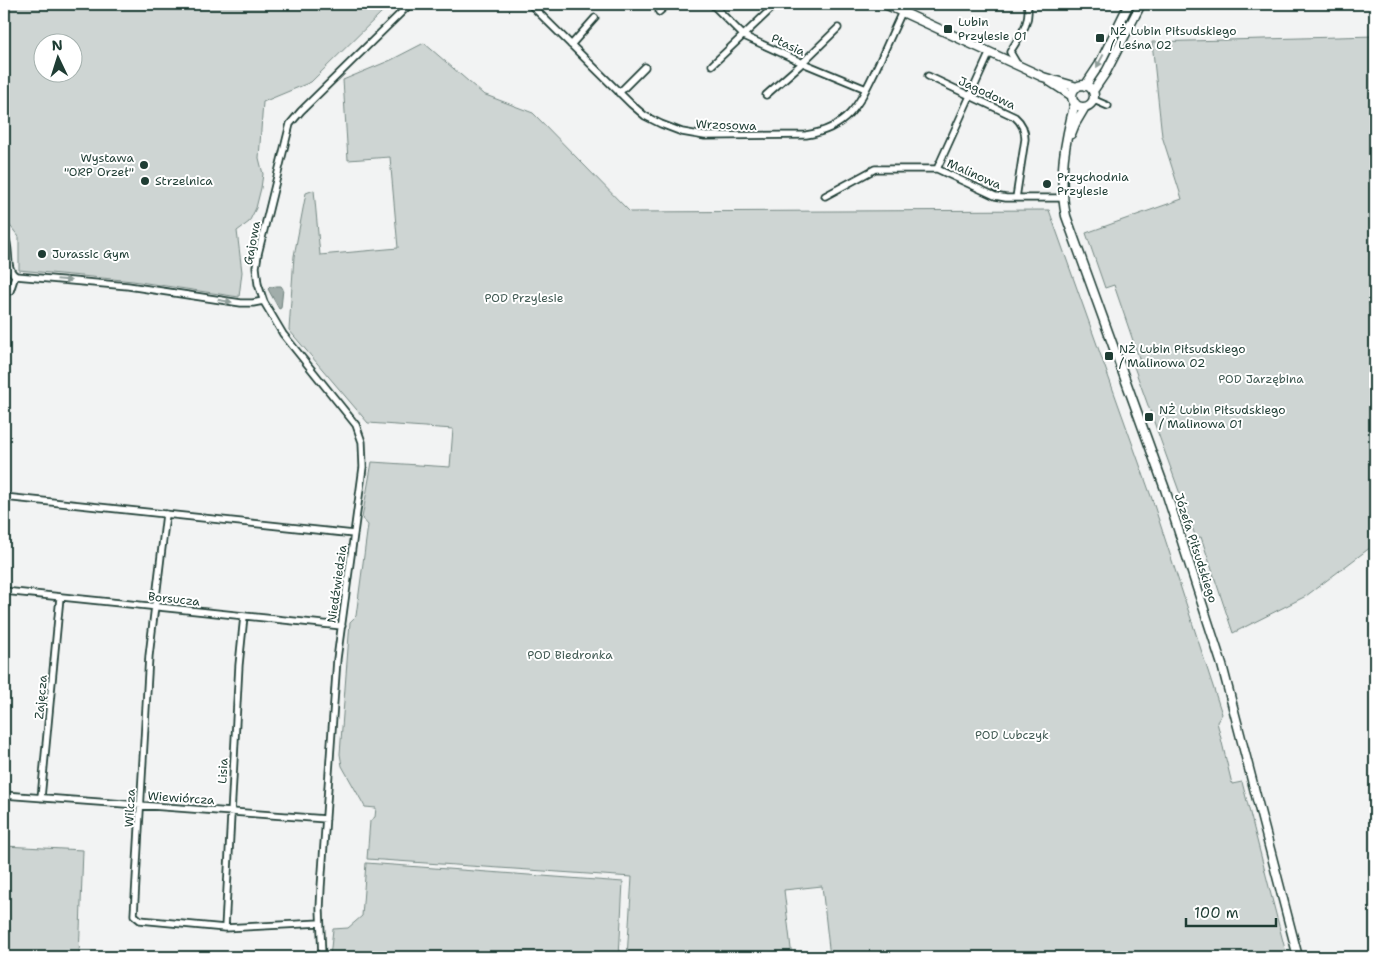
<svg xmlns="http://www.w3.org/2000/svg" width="1379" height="961" viewBox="0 0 1379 961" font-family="'Shantell Sans',sans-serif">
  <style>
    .green { fill: #ced5d3; stroke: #768984; fill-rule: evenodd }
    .water { fill: #a1adaa; stroke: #6d807b }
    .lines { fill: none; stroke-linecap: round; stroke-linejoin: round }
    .street-casing { stroke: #1f3d34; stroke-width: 9 }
    .secondary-casing { stroke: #1f3d34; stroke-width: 11 }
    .street { stroke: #fff; stroke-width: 5.5 }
    .secondary { stroke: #fff; stroke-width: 8 }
    .oneway { fill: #8f9e9a }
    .poi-dot { fill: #1f3d34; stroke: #fff; stroke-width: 2 }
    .labels { text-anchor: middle; stroke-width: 4; stroke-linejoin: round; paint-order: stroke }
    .poi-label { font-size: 12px; fill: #1f3d34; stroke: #fff; text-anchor: start }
    .street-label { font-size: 12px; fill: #1f3d34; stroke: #fff }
    .park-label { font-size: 12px; fill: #425b54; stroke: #fff }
  </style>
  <rect width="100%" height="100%" fill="#f2f3f3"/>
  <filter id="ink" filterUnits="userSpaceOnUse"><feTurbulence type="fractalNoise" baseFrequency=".02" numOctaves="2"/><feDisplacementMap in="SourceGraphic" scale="10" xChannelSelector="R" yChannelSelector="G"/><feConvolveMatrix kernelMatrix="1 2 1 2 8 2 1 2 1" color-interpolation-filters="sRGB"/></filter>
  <g filter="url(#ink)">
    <path class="green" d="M4,4H390L311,82L263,102L259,158L263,174L261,188L256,208L249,222L237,231L242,272L239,297L133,281L19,270V237L7,222L4,221ZM72,42V72H42V42Z
      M1375,36V544L1306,596L1233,633L1201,537L1196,538L1133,364L1140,361L1114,285L1105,288L1086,233L1182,199L1162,136L1152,42Z
      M424,43L483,94L533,113L630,212L1049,210L1152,499L1222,714L1217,722L1232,784L1242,782L1287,957H830L822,886L784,890L792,957H627L632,877L367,859L370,821L375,817L376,808L365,807L342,766L340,754L350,622L356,616L368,525L362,518L372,462L450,467L453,429L368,423L289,330L294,256L306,193L314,190L320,255L398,248L390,157L348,160L343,80L391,60Z
      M4,846L83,850L79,957H4Z
      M366,863L623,882L619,957H330L333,929L348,928L362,916Z"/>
    <path class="water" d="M277,286H281L283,289L281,308L279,309L268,289L270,287Z"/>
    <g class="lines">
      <g class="street-casing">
        <path id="street" d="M530,4L631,104L645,116L661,124L682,132L705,136L806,135C849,128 859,104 876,69C885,50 893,31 902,12
          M712,4L744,36L803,63L866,89
          M659,12L668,4
          M571,45L595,18
          M1017,64L1010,52C1019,37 1032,22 1027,4
          M712,65L770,10
          M928,76L1015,117C1022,123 1025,130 1025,139L1016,198
          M619,93L645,67
          M766,95L799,66L838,28
          M1094,100L1108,106
          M937,169L990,52
          M825,196L875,169H937L995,196L1006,198H1062
          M4,235C12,249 4,269 16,276L128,286L241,303H253L263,301
          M10,291L15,276
          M4,497L354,534
          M166,514L149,656L134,915L140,920L225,928L320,923
          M4,591L342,626
          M4,795L326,819
          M41,798L60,597
          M225,928L239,665L244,616
          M322,957L320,909L321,887L337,659L363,467L362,442L356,425L283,334L264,302L258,284L256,267L258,254L290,124L301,111L410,4"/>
      </g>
      <g class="secondary-casing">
        <path id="secondary" d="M885,4L1043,77L1077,87
          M1049,81L1072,96
          M1072 96a11 11 0 1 1 22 0a11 11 0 1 1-22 0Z
          M1085,86L1099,65L1129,4
          M1093,91L1106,72L1141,4
          M1075,103C1065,140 1058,178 1066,216L1165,489L1222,665L1298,957
          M1071,134L1075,124L1085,107"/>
      </g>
      <use href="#street" class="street"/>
      <use href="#secondary" class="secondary"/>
    </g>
    <defs><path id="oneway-solid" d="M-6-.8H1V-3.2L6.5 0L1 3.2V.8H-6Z" transform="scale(1.25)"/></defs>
    <g class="oneway">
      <use href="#oneway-solid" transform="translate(1100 61) rotate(118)"/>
      <use href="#oneway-solid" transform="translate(64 280) rotate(5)"/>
      <use href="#oneway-solid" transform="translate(225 301) rotate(9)"/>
    </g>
  </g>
  <g class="poi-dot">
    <rect x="943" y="24" width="10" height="10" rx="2.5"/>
    <rect x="1095" y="33" width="10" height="10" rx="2.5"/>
    <circle cx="144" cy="165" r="5"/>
    <circle cx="145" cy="181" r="5"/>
    <circle cx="1047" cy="184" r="5"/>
    <circle cx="42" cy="254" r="5"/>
    <rect x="1104" y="351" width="10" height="10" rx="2.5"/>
    <rect x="1144" y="412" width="10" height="10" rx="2.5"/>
  </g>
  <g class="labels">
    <g class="poi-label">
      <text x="958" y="26">Lubin<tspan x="958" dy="14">Przylesie 01</tspan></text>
      <text x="1110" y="35">NŻ Lubin Piłsudskiego<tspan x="1110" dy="14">/ Leśna 02</tspan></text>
      <text x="134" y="162" text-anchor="end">Wystawa<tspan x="134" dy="14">"ORP Orzeł"</tspan></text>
      <text x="1057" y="181">Przychodnia<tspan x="1057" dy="14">Przylesie</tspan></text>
      <text x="155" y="185">Strzelnica</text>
      <text x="52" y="258">Jurassic Gym</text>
      <text x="1119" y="353">NŻ Lubin Piłsudskiego<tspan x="1119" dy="14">/ Malinowa 02</tspan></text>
      <text x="1159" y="414">NŻ Lubin Piłsudskiego<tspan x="1159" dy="14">/ Malinowa 01</tspan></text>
    </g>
    <g class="street-label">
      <text transform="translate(788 45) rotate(25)" y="4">Ptasia</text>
      <text transform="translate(987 93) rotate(25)" y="4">Jagodowa</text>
      <text transform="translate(726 125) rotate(2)" y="4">Wrzosowa</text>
      <text transform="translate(974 174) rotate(24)" y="4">Malinowa</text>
      <text transform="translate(252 243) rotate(-79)" y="4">Gajowa</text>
      <text transform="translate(1196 548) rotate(72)" y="4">Józefa Piłsudskiego</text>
      <text transform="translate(337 584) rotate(-82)" y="4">Niedźwiedzia</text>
      <text transform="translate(174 599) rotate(6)" y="4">Borsucza</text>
      <text transform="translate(41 697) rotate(-85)" y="4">Zajęcza</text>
      <text transform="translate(223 771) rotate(-87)" y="4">Lisia</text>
      <text transform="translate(181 798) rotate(4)" y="4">Wiewiórcza</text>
      <text transform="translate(130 808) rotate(-87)" y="4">Wilcza</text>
    </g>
    <g class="park-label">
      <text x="524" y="302">POD Przylesie</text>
      <text x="1261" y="383">POD Jarzębina</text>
      <text x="570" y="659">POD Biedronka</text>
      <text x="1012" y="739">POD Lubczyk</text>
    </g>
  </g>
  <rect width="1379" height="961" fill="none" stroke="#fff" stroke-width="20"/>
  <rect x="10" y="10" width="1359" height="941" fill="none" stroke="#1f3d34" stroke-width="2" filter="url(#ink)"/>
  <g transform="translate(58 58) rotate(356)"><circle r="24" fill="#ffffff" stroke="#a5b1ae"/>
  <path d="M0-4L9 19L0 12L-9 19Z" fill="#1f3d34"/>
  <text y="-8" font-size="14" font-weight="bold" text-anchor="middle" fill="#1f3d34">N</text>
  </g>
  <path d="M1186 918v8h90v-8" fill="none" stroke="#1f3d34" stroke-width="2.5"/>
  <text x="1194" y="918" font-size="15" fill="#1f3d34" stroke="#ffffff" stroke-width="4" paint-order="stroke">100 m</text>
</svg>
